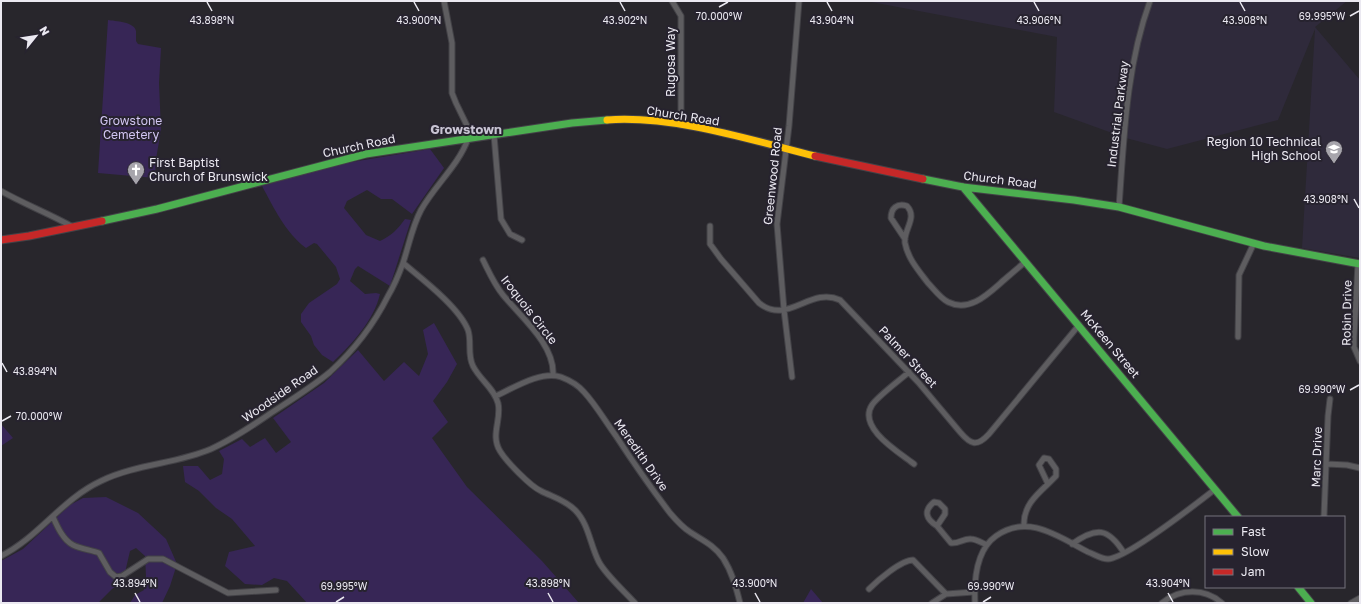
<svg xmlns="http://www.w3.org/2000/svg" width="1361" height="604" viewBox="0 0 1361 604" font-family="'Golos Text',sans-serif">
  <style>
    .built { fill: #2f2a3b }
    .green { fill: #372656 }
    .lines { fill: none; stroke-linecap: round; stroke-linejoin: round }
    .street-casing { stroke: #434247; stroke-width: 7 }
    .fast-casing { stroke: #434247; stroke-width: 9 }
    .slow-casing { stroke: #434247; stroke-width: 9 }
    .jam-casing { stroke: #434247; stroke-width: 9 }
    .street { stroke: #5e5d60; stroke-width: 5 }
    .fast { stroke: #4caf50; stroke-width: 7 }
    .slow { stroke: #ffc107; stroke-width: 7 }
    .jam { stroke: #c62828; stroke-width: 7 }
    .ticks { fill: none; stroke: #ebe9f1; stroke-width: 1.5 }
    .labels { text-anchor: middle; stroke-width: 4; stroke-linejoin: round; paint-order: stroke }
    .street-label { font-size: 12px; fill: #ebe9f1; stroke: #27232f }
    .park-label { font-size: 12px; fill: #d3c7f3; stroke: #27232f }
    .poi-label { font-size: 12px; fill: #ebe9f1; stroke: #27232f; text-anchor: end }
    .neighbourhood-label { font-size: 13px; font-weight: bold; fill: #c8c4d3; stroke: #27232f }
    .ticks-label { font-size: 10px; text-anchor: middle; fill: #ebe9f1; stroke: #27232f; stroke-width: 4; stroke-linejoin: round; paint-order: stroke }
  </style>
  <rect width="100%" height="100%" fill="#28262c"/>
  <path class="built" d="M866,1H1347L1315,27L1360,80V258L1302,248L1315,29L1278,120L1167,149L1126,138L1054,112L1057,37Z"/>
  <path class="green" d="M108,20C115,21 135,22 136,31C136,35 136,38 136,41L138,44L161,48L159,83L161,130L156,159L155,178L98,173Z
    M430,149L444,168L412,214L392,199H381L367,190L347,201L344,208L366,235L380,241C391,236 398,229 405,219L411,220L390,286L358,266L355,269L350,281L365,294L376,293L380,294C374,320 352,344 333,362L322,355L314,345L311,336L301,322V314L309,303L337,284L340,279L336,267L317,244L314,243L306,248C285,232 274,208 262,186L340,164Z
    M434,323L457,364L447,382L433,401L448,422L432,438L467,487L542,561L579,603H307L287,581L274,578L262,585L245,584L225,566L229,552L255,546L232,519L216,508L199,491L185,482L183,466H198L210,480L222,474L224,459L219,451L242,439L250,447L265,438L276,453L291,442L273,418L324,383L358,350L384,381L404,362L419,376L428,354L423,330Z
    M1,424L13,438L1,446Z
    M106,497L138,513L166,539L177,564L170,586L162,603H130L135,595L144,590L146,576L145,556L136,548L130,551L123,581L112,589L98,603H1V561L23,549L70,505L83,498Z
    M811,589L823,603H803Z"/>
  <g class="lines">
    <g class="street-casing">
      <path id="street" d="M444,1L452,43V93L456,103L473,138
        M672,1L681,16V125
        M494,135L501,219L510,234L522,240
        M1,191C24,204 50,214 73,227
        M1119,207C1124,138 1126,67 1150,1
        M710,226V244L713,248L721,259L759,303C788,326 810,286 840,300L918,382L960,432C971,445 977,447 989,434L1079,325
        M905,239L891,218C891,208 897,203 907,206C918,218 903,230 905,243C908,259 919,271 928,283C934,289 940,298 948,302C970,313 989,293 1004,280C1011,274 1018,268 1025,262
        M483,260C489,272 494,284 503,295C521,317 555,345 553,375
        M403,263C422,279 459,307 468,330C472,342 467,354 473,366C480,380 494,388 498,403C502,419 490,435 500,451C506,461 530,486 541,491C553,497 565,500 575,510C589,524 590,545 599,562C606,575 625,592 635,603
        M1358,264L1354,337V347L1360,361
        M1238,337L1239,275L1254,243
        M909,372C900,380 878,396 872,405C857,428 900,453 914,464
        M792,377L784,310L777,224L789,126L799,1
        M496,396C513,388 542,370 561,377C569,380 578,385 584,392C596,405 605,421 616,436C633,462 651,488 670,513C676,520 682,527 690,532C702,540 714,545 723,558C732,572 736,587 740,603
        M1044,458L1049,459L1056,469V476L1048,484L1039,465Z
        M1327,464L1347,465L1360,468
        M934,502L939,503L945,509V514L937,526C926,519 923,511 934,502Z
        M1324,516L1328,416L1330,399
        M53,517C57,526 63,540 73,545C81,549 91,550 99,553L110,572L116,577L122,576L148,559H163L228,593L276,590
        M937,526L951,543C959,544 964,538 971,539C976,539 982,543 987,545
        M1024,526C1023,507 1035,496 1048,484
        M1072,544C1096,527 1108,527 1124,553
        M1,556C39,537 62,499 101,481C136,464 176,464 211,449C233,439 252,426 271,413C291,400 312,387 330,372C353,351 374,324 388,296C394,286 399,274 403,263C409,245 412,227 421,210C435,185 458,166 468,139
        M869,589C877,581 901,560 913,560L946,594
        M932,603L946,594L974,592
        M975,603C974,581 976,550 996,536C1028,513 1059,537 1088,552C1094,554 1101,559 1108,559C1127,558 1196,504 1214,490
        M1162,603C1180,588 1205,588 1222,603
        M1351,603L1360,598"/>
    </g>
    <g class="fast-casing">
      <path id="fast" d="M923,179L963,187L1074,200L1119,207L1264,246L1360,264
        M963,187L1238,517
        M102,221L157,209L366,154L572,123L607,120
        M1298,587L1311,603"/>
    </g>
    <g class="slow-casing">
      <path id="slow" d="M607,120C673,115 751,140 815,156"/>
    </g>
    <g class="jam-casing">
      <path id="jam" d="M815,156L923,179
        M1,240L29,236L102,221"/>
    </g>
    <use href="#street" class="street"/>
    <use href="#fast" class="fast"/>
    <use href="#slow" class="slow"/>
    <use href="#jam" class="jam"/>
  </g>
  <path class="ticks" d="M207,2L212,11M414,2L419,11M620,2L625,11M827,2L832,11M1034,2L1039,11M1240,2L1245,11M719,7L728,2M1350,16L1359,11M1354,199L1359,208M2,363L7,372M1350,390L1359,385M2,421L11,416M135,593L140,602M548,593L553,602M755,593L760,602M1168,593L1173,602M336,602L344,597M983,602L991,597"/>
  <defs>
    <g id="school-pin" transform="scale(0.9)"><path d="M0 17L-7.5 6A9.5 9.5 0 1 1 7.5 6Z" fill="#a7a5ac" stroke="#27232f"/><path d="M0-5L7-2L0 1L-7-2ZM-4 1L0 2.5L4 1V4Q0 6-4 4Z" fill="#fff"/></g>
    <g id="church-pin" transform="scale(0.9)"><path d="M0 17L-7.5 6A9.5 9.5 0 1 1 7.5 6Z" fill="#a7a5ac" stroke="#27232f"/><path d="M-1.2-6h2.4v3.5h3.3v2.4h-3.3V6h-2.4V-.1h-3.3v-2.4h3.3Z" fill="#fff"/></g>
  </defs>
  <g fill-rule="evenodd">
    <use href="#school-pin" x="1334" y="149"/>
    <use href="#church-pin" x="136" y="170"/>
  </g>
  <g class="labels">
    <g class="street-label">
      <text transform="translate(671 62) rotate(-90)" y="4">Rugosa Way</text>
      <text transform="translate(1118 114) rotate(-83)" y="4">Industrial Parkway</text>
      <text transform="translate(683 116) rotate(9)" y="4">Church Road</text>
      <text transform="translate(359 146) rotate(-12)" y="4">Church Road</text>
      <text transform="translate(773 176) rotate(-84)" y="4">Greenwood Road</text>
      <text transform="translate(1000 180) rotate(7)" y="4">Church Road</text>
      <text transform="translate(529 310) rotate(52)" y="4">Iroquois Circle</text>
      <text transform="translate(1347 313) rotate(-89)" y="4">Robin Drive</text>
      <text transform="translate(1110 344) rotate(50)" y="4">McKeen Street</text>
      <text transform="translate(908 357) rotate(47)" y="4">Palmer Street</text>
      <text transform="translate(280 394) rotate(-35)" y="4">Woodside Road</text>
      <text transform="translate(641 455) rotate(55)" y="4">Meredith Drive</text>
      <text transform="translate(1317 457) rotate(-88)" y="4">Marc Drive</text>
    </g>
    <g class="park-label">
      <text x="131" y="125">Growstone<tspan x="131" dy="14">Cemetery</tspan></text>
    </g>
    <g class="poi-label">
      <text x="1321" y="146">Region 10 Technical<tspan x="1321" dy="14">High School</tspan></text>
      <text x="149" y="167" text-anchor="start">First Baptist<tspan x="149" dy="14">Church of Brunswick</tspan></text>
    </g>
    <g class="neighbourhood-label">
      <text x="466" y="134">Growstown</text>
    </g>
  </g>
  <g class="ticks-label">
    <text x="1322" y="20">69.995°W</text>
    <text x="719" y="20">70.000°W</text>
    <text x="212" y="24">43.898°N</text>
    <text x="625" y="24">43.902°N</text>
    <text x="832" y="24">43.904°N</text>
    <text x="1039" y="24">43.906°N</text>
    <text x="1245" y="24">43.908°N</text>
    <text x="419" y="24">43.900°N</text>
    <text x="1326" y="203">43.908°N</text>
    <text x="35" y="375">43.894°N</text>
    <text x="1322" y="393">69.990°W</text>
    <text x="39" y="420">70.000°W</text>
    <text x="135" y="587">43.894°N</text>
    <text x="548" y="587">43.898°N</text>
    <text x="755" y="587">43.900°N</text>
    <text x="1168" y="587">43.904°N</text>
    <text x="344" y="590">69.995°W</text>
    <text x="991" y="590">69.990°W</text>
  </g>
  <rect width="1361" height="604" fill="none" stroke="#ebe9f1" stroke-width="4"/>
  <rect x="1205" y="516" width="140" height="72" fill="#27232f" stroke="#75727d"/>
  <rect x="1213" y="529" width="20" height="6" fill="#4caf50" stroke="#75727d"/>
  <text x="1241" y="536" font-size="12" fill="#ebe9f1">Fast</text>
  <rect x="1213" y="549" width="20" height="6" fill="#ffc107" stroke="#75727d"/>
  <text x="1241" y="556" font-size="12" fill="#ebe9f1">Slow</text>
  <rect x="1213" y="569" width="20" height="6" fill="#c62828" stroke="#75727d"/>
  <text x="1241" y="576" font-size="12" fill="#ebe9f1">Jam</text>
  <g transform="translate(36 36) rotate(60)" stroke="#27232f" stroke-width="3" paint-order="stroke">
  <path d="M0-3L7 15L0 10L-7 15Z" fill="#ebe9f1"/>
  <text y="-6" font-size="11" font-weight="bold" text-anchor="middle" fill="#ebe9f1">N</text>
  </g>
</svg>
